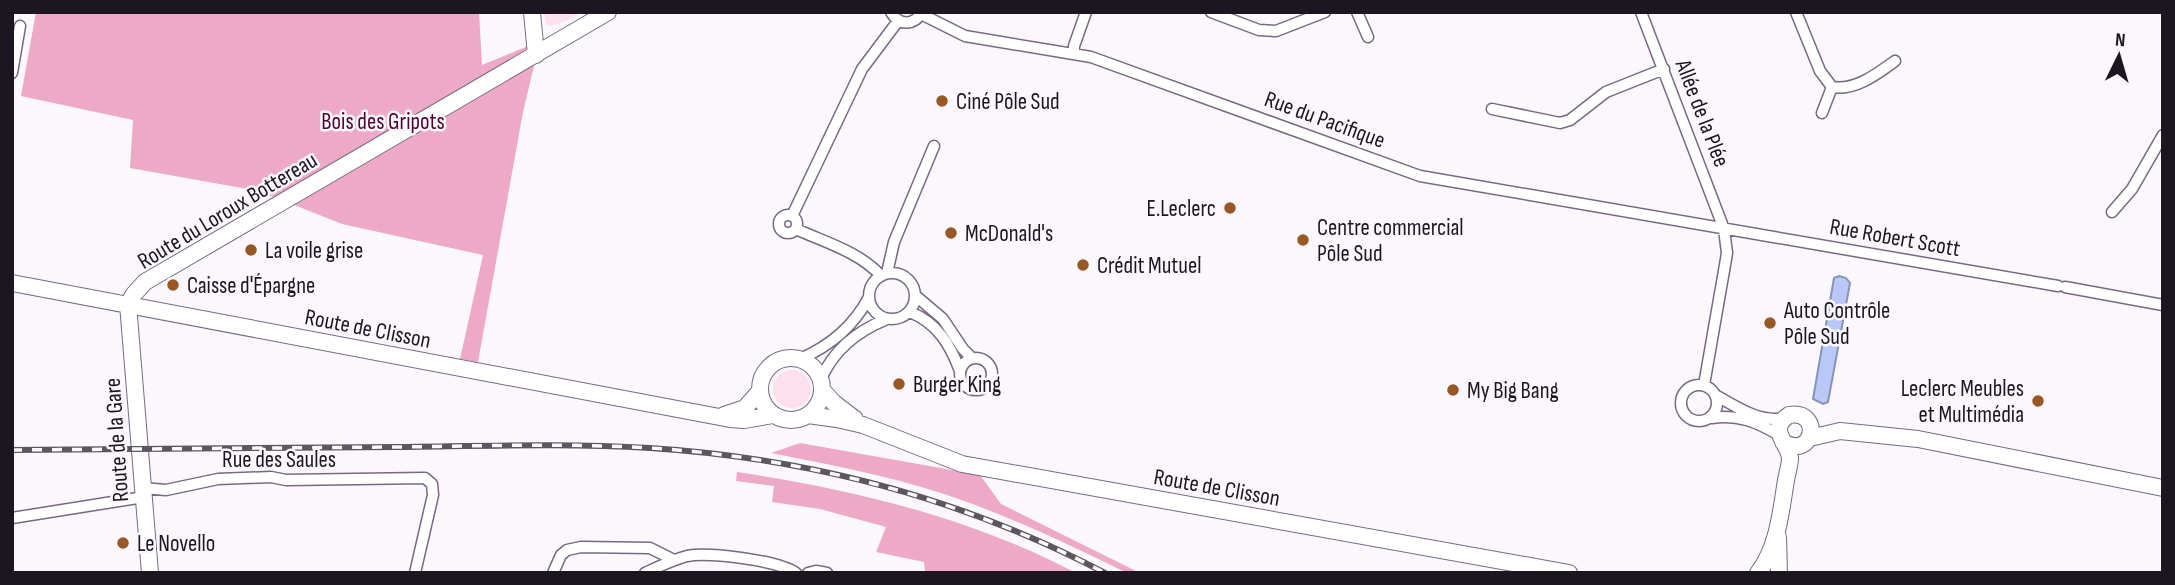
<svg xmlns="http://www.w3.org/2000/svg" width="2175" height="585" viewBox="0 0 2175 585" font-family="'Sofia Sans Condensed',sans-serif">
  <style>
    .green { fill: #fee0ec }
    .forest { fill: #eda9c6 }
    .water { fill: #b8c8f8; stroke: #8993b7; stroke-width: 2 }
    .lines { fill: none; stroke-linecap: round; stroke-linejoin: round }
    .street-casing { stroke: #776982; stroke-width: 13 }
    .secondary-casing { stroke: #776982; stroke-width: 18 }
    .street { stroke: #fff; stroke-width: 10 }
    .secondary { stroke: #fff; stroke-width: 16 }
    .rail-casing { stroke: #5b565f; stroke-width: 6 }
    .rail { stroke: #faf7fd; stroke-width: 3.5; stroke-dasharray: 10; stroke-linecap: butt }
    .poi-dot { fill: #9a5726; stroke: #faf7fd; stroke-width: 2.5 }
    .labels { text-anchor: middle; stroke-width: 5; stroke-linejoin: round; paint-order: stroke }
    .poi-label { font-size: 23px; fill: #1c1620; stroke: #faf7fd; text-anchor: start }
    .street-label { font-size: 23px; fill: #1c1620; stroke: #faf7fd }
    .park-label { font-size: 23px; fill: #510130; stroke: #faf7fd }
  </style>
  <rect width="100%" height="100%" fill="#faf7fd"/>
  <path class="green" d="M544,12H582L564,22L550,26L545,23Z
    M773 389a19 19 0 1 1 38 0a19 19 0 1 1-38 0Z"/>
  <path class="forest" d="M36,12H479L482,65L540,41L523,112L478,362L460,359L483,255L342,224L259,191L130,168L133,120L21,96Z
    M800,443L980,475L1001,504L1140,573H1127C1076,548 1024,523 970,503C906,479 838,466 771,453Z
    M737,472C852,489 972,518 1076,573H925L924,562L876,552L886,527L820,509L772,502L774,486L736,481Z"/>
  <path class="water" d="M1839,276L1846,278L1850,283L1828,402L1823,404L1813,399L1834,278Z"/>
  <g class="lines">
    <g class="street-casing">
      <path id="street" d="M891,12C899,26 914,26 922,12
        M1211,12L1259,30L1276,31L1325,12
        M1357,12L1368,37
        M1641,12L1724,229L1727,253L1725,265L1704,385
        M1796,12L1820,71L1832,87C1855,91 1877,74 1895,61
        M921,14L965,36L1091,57L1420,176L2058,286
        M1074,53V46L1086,12
        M12,73L20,26
        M1492,109L1560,123L1570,120L1606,92L1664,69
        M1822,113L1832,87
        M2112,212L2132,189L2163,135
        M779 224a9 9 0 1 1 18 0a9 9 0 1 1-18 0Z
        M792,216L862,69L898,21
        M796,229C824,242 860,252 881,276
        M869 296a23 23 0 1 1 46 0a23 23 0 1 1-46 0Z
        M887,273L894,242L934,146
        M2065,287L2163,305
        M916,296L943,319L963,349L972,358
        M910,312C937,323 950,344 960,371
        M960 374a16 16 0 1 1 32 0a16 16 0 1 1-32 0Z
        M800,359C830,346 854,326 869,297
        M821,379C834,349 857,331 887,319
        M1681 403a18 18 0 1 1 36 0a18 18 0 1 1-36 0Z
        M1717,396C1737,407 1760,423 1784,418
        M1712,418C1738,414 1757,422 1779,435
        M143,488L166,490L218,479L271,477L286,480L425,478L432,484L433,495L415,573
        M12,518L144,497
        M553,573L561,555L567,550L581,547L650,548L674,560
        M645,573C658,567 672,560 687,556C708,552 778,560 796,573
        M808,573L816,571L827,573"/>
    </g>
    <g class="secondary-casing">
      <path id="secondary" d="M532,12L536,55
        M12,283L730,419L744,420L773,415
        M128,304L134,294L145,282L608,12
        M128,304L150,573
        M760 389a31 31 0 1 1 62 0a31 31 0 1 1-62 0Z
        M823,391L834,403L855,419
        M724,415L745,408L759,392
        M808,415L837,419L863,425L962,464L1569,573
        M1810,438L1840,431L1918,439L2163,488
        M1778,537L1779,573
        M1758,573C1778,547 1781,511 1786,480C1787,474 1790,465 1790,458C1788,442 1767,430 1789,415C1823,409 1814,461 1783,442"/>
    </g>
    <use href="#street" class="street"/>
    <use href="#secondary" class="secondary"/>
    <g class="rail-casing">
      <path id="rail" d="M12,450C141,449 270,448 398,447C482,446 566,443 650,448C809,458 964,499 1105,573"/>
    </g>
    <use href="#rail" class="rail"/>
  </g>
  <g class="poi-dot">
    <circle cx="942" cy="101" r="7"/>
    <circle cx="1230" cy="208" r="7"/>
    <circle cx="951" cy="233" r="7"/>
    <circle cx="1303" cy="240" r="7"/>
    <circle cx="251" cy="250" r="7"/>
    <circle cx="1083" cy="265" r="7"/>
    <circle cx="173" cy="285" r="7"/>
    <circle cx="1770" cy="323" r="7"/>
    <circle cx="899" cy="384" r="7"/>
    <circle cx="1453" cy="390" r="7"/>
    <circle cx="2038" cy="401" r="7"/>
    <circle cx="123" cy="543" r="7"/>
  </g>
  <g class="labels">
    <g class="poi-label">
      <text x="956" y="109">Ciné Pôle Sud</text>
      <text x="1216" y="216" text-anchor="end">E.Leclerc</text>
      <text x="1317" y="235">Centre commercial<tspan x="1317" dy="26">Pôle Sud</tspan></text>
      <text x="965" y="241">McDonald's</text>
      <text x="265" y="258">La voile grise</text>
      <text x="1097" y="273">Crédit Mutuel</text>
      <text x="187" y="293">Caisse d'Épargne</text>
      <text x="1784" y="318">Auto Contrôle<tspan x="1784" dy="26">Pôle Sud</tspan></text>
      <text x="913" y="392">Burger King</text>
      <text x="2024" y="396" text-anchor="end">Leclerc Meubles<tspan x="2024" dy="26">et Multimédia</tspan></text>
      <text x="1467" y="398">My Big Bang</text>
      <text x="137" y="551">Le Novello</text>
    </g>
    <g class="street-label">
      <text transform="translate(1703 113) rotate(69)" y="8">Allée de la Plée</text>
      <text transform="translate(1325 119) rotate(20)" y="8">Rue du Pacifique</text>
      <text transform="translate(227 210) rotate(-31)" y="8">Route du Loroux Bottereau</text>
      <text transform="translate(1895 237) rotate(10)" y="8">Rue Robert Scott</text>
      <text transform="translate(368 328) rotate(11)" y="8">Route de Clisson</text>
      <text transform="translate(116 440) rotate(-94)" y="8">Route de la Gare</text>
      <text x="279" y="467">Rue des Saules</text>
      <text transform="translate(1217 487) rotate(10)" y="8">Route de Clisson</text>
    </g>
    <g class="park-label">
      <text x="383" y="129">Bois des Gripots</text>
    </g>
  </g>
  <rect width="2175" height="585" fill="none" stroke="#1c1620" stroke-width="28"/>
  <g transform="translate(2119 56) rotate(5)" stroke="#faf7fd" stroke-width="5" paint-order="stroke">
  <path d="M0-5L12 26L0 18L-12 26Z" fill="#1c1620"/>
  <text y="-10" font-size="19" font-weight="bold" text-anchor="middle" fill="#1c1620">N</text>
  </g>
</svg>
